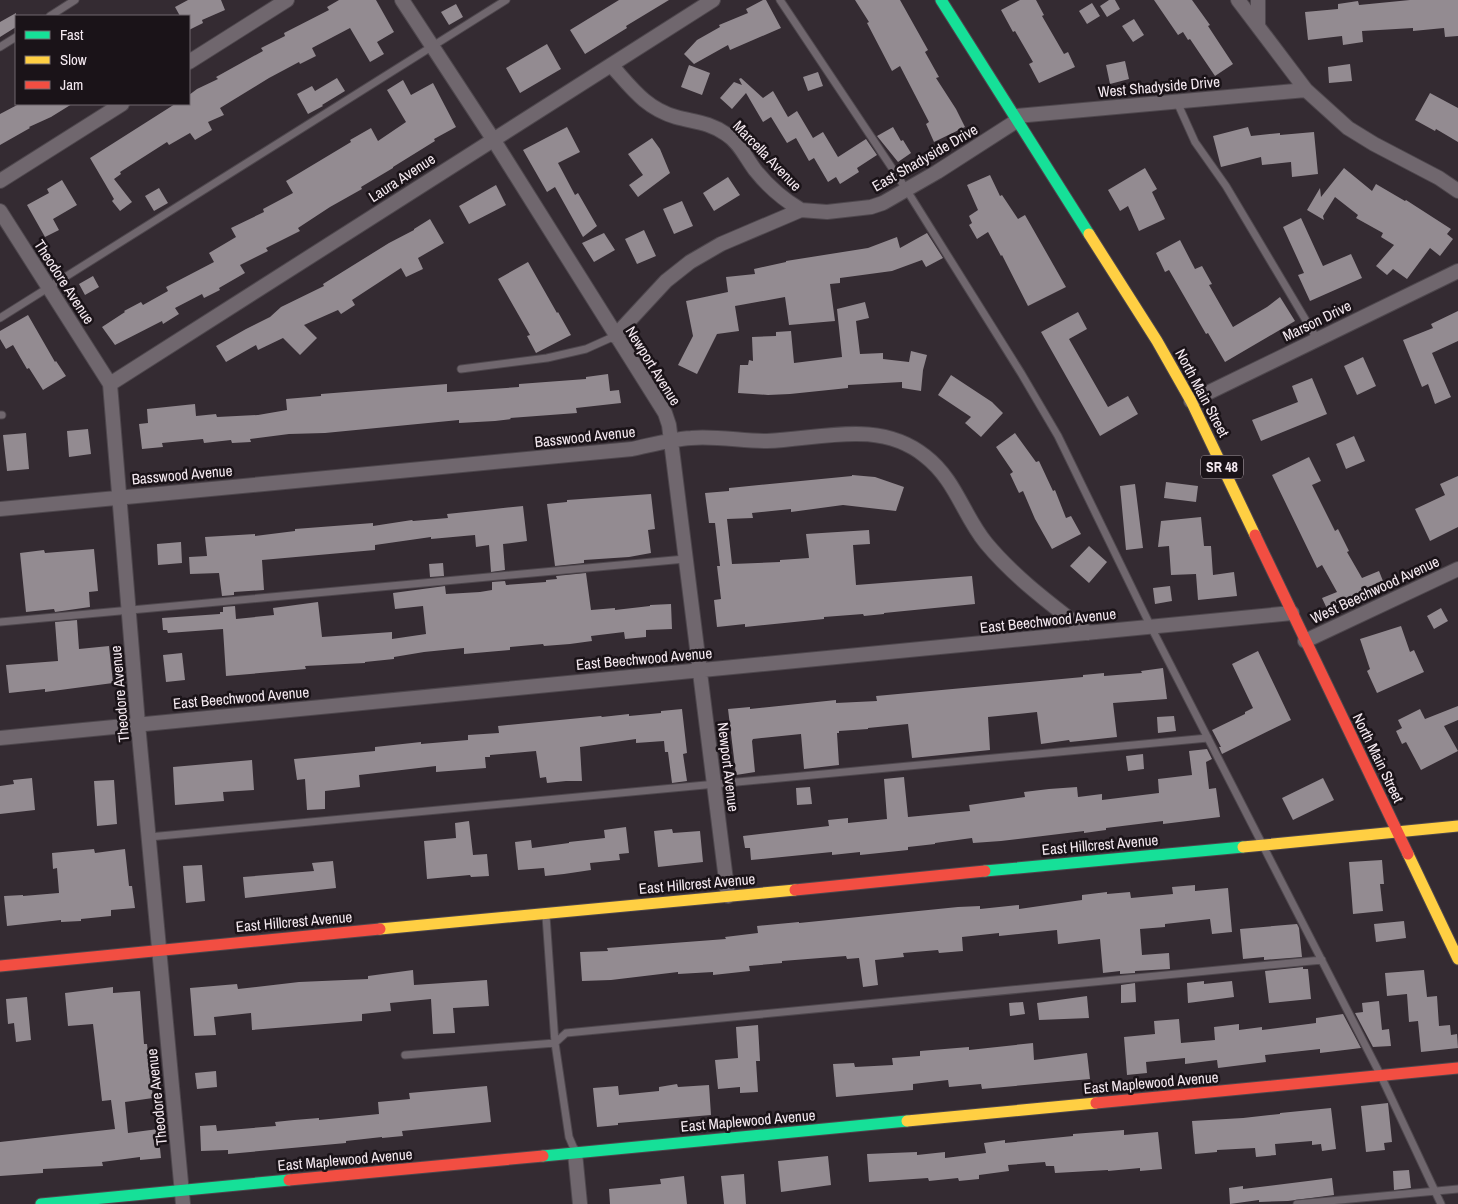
<svg xmlns="http://www.w3.org/2000/svg" width="1458" height="1204" viewBox="0 0 1458 1204" font-family="'Archivo Narrow',sans-serif">
  <style>
    .building { fill: #938b91 }
    .lines { fill: none; stroke-linecap: round; stroke-linejoin: round }
    .lane-casing { stroke: #4e474d; stroke-width: 9 }
    .street-casing { stroke: #4e474d; stroke-width: 16 }
    .fast-casing { stroke: #4e474d; stroke-width: 13 }
    .slow-casing { stroke: #4e474d; stroke-width: 13 }
    .jam-casing { stroke: #4e474d; stroke-width: 13 }
    .lane { stroke: #70676e; stroke-width: 7 }
    .street { stroke: #70676e; stroke-width: 14 }
    .fast { stroke: #16e098; stroke-width: 11 }
    .slow { stroke: #ffcf43; stroke-width: 11 }
    .jam { stroke: #f24e42; stroke-width: 11 }
    .labels { text-anchor: middle; stroke-width: 5; stroke-linejoin: round; paint-order: stroke }
    .shield { fill: #1a1318; stroke: #b3a9af; stroke-width: 1 }
    .shield-label { font-size: 14px; font-weight: bold; fill: #f4e9f0 }
    .street-label { font-size: 15px; fill: #f4e9f0; stroke: #1a1318 }
  </style>
  <rect width="100%" height="100%" fill="#342b32"/>
  <path class="building" d="M188,0H221L225,10L202,20L203,23L189,30V16H180L175,7Z
    M339,0H376L394,32L377,42L384,54L370,62L350,28L312,48L316,56L300,64L299,62L269,78L220,108L224,115L208,122L212,130L195,140L190,133L169,145L167,142L120,172L121,174L114,179L132,202L120,211L112,201L114,199L90,158L175,104H189V95L197,89L218,79L216,77L263,51L261,48L285,36L284,33L329,10L327,7Z
    M619,0H669L626,26L627,28L585,54L570,30Z
    M763,0H766L781,28L730,50L728,45L694,64L684,54L697,40L720,27L719,25L748,13L746,9Z
    M855,0H900L928,50L925,52L939,77L936,78L956,109L965,127L934,142L926,124L929,122L900,66L892,71L867,23L869,22Z
    M1020,0H1036L1044,15L1042,16L1064,54L1068,52L1075,67L1039,83L1029,64L1033,62L1015,31L1013,32L1001,10Z
    M1109,0H1115L1120,9L1107,17L1100,6Z
    M1154,0H1192L1210,25L1208,26L1233,64L1215,76L1190,39L1188,40L1183,32L1178,35Z
    M1410,0H1458V36L1445,37L1444,28L1413,31V28L1362,31L1363,42L1343,45L1342,36L1308,40L1305,12L1338,9V4L1358,1L1359,5Z
    M1092,3L1100,16L1087,24L1079,11Z
    M456,4L463,17L449,25L441,12Z
    M16,13V27L0,37V22Z
    M1134,19L1144,35L1133,42L1122,26Z
    M547,44L561,69L520,93L506,68Z
    M1125,61L1129,79L1110,84L1106,65Z
    M1350,64L1352,81L1329,83L1328,67Z
    M689,65L710,73L702,95L681,87Z
    M818,72L823,86L808,91L803,77Z
    M337,78L345,91L322,105L323,106L308,114L297,94L312,86L315,91Z
    M741,78L763,98L773,91L788,117L797,111L813,138L823,132L838,157L866,139L877,155L857,168L859,172L840,184L836,177L828,182L814,158L809,161L796,138L787,143L771,117L763,122L746,93L732,109L720,98L734,82L742,85L739,79Z
    M403,80L411,95L433,83L456,127L434,139L435,141L393,167V168L361,187L362,189L330,207L298,228L300,231L266,248L268,251L240,265L245,273L219,288L220,290L204,298L202,294L175,308L179,314L163,324L162,321L115,345L102,327L125,312L124,311L141,302L143,305L168,291L166,287L214,262L209,253L236,237L231,228L264,212L263,209L293,193L286,181L351,142L350,140L371,128L378,141L406,122L387,90Z
    M1430,93L1458,108V142L1436,129L1435,131L1415,120Z
    M19,104H72L51,117L29,127L30,128L0,145V114Z
    M567,127L580,152L558,163L575,195L578,193L597,226L583,237L555,187L547,192L523,150Z
    M893,127L901,141L903,140L911,153L898,162L877,136Z
    M1248,127L1251,136L1280,133V135L1314,132L1318,174L1292,177L1291,162L1262,165L1261,157L1221,167L1213,136Z
    M652,138L660,149L670,173L638,197L629,185L643,175L628,154Z
    M1145,168L1157,189L1152,192L1165,219L1139,231L1128,206L1120,211L1108,190Z
    M1344,168L1372,191L1376,184L1405,201L1406,200L1451,229L1447,234L1453,239L1440,256L1430,248L1407,279L1393,269L1387,275L1376,266L1394,245L1381,237L1383,233L1356,218L1358,215L1335,197L1323,216L1324,220L1307,210L1320,188L1321,197Z
    M990,175L1000,196L1002,195L1018,219L1025,215L1066,287L1028,306L1002,255L1001,256L988,232L977,239L969,225L972,223L969,216L978,210L967,185Z
    M728,177L740,195L714,211L703,193Z
    M62,180L77,205L53,219L59,230L45,237L27,205L49,193L47,189Z
    M496,185L506,205L469,224L459,206Z
    M159,188L168,203L154,211L145,196Z
    M682,201L693,226L674,234L663,209Z
    M1301,218L1323,266L1351,254L1362,278L1310,301L1298,275L1304,273L1283,227Z
    M430,219L444,243L418,258L423,269L406,277L401,268L352,300L355,305L341,314L338,310L304,325L317,338L300,355L283,338L258,350L256,345L226,362L216,346L246,329L270,317L281,307L324,286L323,284L389,243L414,230V229Z
    M644,230L656,256L637,264L625,239Z
    M604,233L615,250L594,262L582,243Z
    M927,233L943,258L926,267L922,260L892,271L840,278V283L830,284L835,321L789,325L785,297L735,306L739,331L717,334L697,374L678,365L693,336L686,301L728,292L726,277L755,274L754,269L786,262V261L868,248L897,237L900,248Z
    M1180,240L1195,269L1202,266L1212,284L1209,285L1233,327L1267,307L1280,297L1295,321L1225,362L1208,333L1206,334L1169,270L1165,272L1156,253Z
    M528,262L557,313L558,312L571,335L536,353L527,336L530,335L498,279Z
    M93,276L99,287L85,295L79,284Z
    M865,302L869,318L856,321L860,354L883,353V359L909,362L911,351L927,355L923,370L921,391L902,388V382L848,385V388L790,394L768,395L738,393L740,365H748L749,360L753,361L752,337L776,336V332L791,331L794,363L842,357L837,309Z
    M1458,311V341L1432,353L1451,397L1435,404L1428,384L1422,387L1403,340L1433,328L1431,324Z
    M1078,312L1087,329L1069,339L1108,407L1128,396L1138,414L1100,436L1041,332Z
    M28,315L55,362L56,361L66,376L43,390L29,368L27,369L13,345L6,349L0,339V331Z
    M1363,357L1376,386L1357,395L1344,366Z
    M608,374L610,391L619,390L621,403L576,408L577,413L510,418L511,419L495,421L459,423V420L325,433L289,434L250,439L251,442L232,443L231,440L204,443L203,439L162,443L163,447L142,449L139,424L148,423L147,409L195,404L196,416L216,414L217,417L258,415L287,410L286,399L321,396V394L447,384V392L477,390L519,387V384L586,379V377Z
    M951,375L992,402L1003,413L981,437L965,423L971,417L938,395Z
    M1312,378L1327,414L1261,441L1252,420L1298,402L1292,386Z
    M88,429L91,454L69,457L67,431Z
    M26,433L29,469L7,471L3,435Z
    M1015,433L1036,462L1039,461L1053,491L1055,490L1066,518L1071,516L1081,534L1052,549L1035,519L1023,491L1019,493L1010,474L1013,472L996,447Z
    M1354,436L1365,461L1346,469L1336,444Z
    M1309,457L1321,481L1312,485L1335,531L1338,529L1349,551L1347,552L1362,578L1379,571L1385,586L1366,594L1367,595L1329,613L1322,598L1337,592L1322,565L1317,568L1272,475Z
    M852,475L875,477L904,487L896,511L843,505L791,512V509L752,513L753,518L727,519L732,564L780,562V560L809,558L806,534L869,530L870,544L853,545L856,585L972,576L975,604L884,613V614L864,616L863,614L824,617V619L745,627V624L717,627L714,600L721,599L717,566H720L715,523H709L705,493L729,491V488L852,476Z
    M1458,476V527L1430,541L1415,509L1445,495L1440,484Z
    M1166,482L1198,486L1196,502L1164,498Z
    M1135,484L1143,548L1126,550L1120,486Z
    M651,494L655,529L648,530L651,553L629,557L584,560V563L555,566L547,504L567,502V500Z
    M523,506L527,541L503,544L505,570L491,572L489,545L476,547L475,535L431,539V537L375,545V550L262,560L264,590L234,592V595L222,596L219,573L190,574L189,557L207,556L205,537L255,534V536L295,531V529L373,523V526L412,520L413,521L448,518L447,514Z
    M1201,517L1204,546H1211L1213,575L1234,572L1237,596L1198,600L1196,574L1171,575L1169,546L1158,547L1161,521Z
    M181,542L182,563L158,565L157,544Z
    M1089,546L1107,562L1089,583L1070,566Z
    M94,549L98,591L89,592L90,607L55,612L54,609L26,612L20,553L44,550L45,553Z
    M443,563L444,576L430,577L429,564Z
    M586,573L591,610L615,608V610L650,606V605L671,604L672,629L646,630V637L625,639L624,632L591,636L592,641L570,644L544,646L543,644L510,647V650L464,654V648L424,652L394,657V659L365,662V663L305,666L306,669L226,676L223,629L168,633L167,630H163L162,618L220,614V612H223V607L235,606L236,619L274,615L273,608L318,602L322,637L392,632V639L426,634L423,606L395,609L393,593L445,586L446,594L480,592L492,590V582L505,581L506,585L546,582V580L557,579L556,576Z
    M1170,586L1172,601L1155,604L1153,588Z
    M1441,608L1448,621L1434,629L1427,616Z
    M77,620L79,649L109,646L113,683L45,692V689L9,693L6,665L58,661L55,622Z
    M1401,626L1410,652L1414,650L1424,672L1377,693L1367,671L1370,669L1360,639Z
    M1258,651L1291,720L1222,754L1219,747H1221L1212,730L1245,714V712L1253,708L1232,664Z
    M182,653L185,680L166,682L163,655Z
    M1163,668L1167,699L1113,703L1117,737L1070,742L1069,740L1041,744L1037,712L988,717L990,750L912,758L908,724L868,728V729L839,731V733H837L839,765L804,769L801,734L753,739L752,741L755,772L736,775L728,709L750,707V709L836,700V703L877,701L876,696L1083,677V675L1104,673V676L1142,673L1141,671Z
    M1458,706V720L1444,726L1458,751L1421,770L1406,742L1402,744L1396,731L1402,728L1398,720L1420,709L1425,719Z
    M682,709L687,753L683,754L687,781L672,783L668,752H665L664,741L636,743V739L580,747L582,781H566L547,783L546,777L540,778L536,751L490,755V757H485L486,768L436,772V766L359,775L360,787L325,791V809L307,810L305,779L297,780L294,759L375,751V747L421,742V744L468,740V735L499,733L498,726L601,716L602,717L629,714V716L661,713V711Z
    M1174,716L1176,731L1158,733L1157,717Z
    M1207,749L1212,759L1206,762L1209,789L1216,788L1220,817L1163,824V821L1106,828V830L1084,833V831L1001,841L973,843L972,838L935,843V844L908,847V850L860,855V852L832,855V852L751,860L750,848H745L743,836L829,826L828,820L848,818V823L887,819L884,779L904,777L908,817L970,811L969,805L1025,797L1024,792L1049,789L1077,787L1078,797L1102,794V800L1159,793L1158,779L1192,775L1189,751Z
    M1143,754L1144,769L1128,771L1126,756Z
    M252,760L254,790L223,792L224,801L175,805L173,767Z
    M32,778L35,810L0,814V786L14,784L13,780Z
    M1323,778L1334,800L1293,820L1282,798Z
    M114,780L117,824L97,826L94,781Z
    M810,787L812,804L797,805L796,788Z
    M469,821L473,855L487,854L489,876L471,877L470,875L427,879L424,841L456,838L455,823Z
    M626,827L629,853L619,854L620,860L590,863L591,870L564,874L545,876L544,868L518,870L515,842L531,840L532,848L569,843V842L605,838L604,830Z
    M672,829L673,833L700,831L703,862L658,867L654,831Z
    M94,849L95,853L125,849L129,886H132L135,908L111,910V916L81,919V921L61,922V920L7,926L4,896L23,895V896L59,893L57,868L53,869L52,853Z
    M1382,860L1384,884H1380L1383,911L1353,914L1349,862Z
    M333,861L336,888L245,898L243,877L314,871L312,863Z
    M202,865L205,901L186,903L183,866Z
    M1195,885V891L1228,888L1232,932L1212,934L1210,919L1165,924V927L1140,929L1142,955L1169,953L1170,969L1135,971V973L1120,974V971L1103,973L1100,939L1058,944L1057,930L999,936V933L962,937L963,951L939,953L938,950L903,953L904,957L875,960L878,985L863,987L859,958L847,959L846,956L782,961V963L749,966L750,971L713,975V972L678,974V972L611,980L582,981L580,952L608,951L607,948L726,939L725,937L758,933L757,926L799,922V923L958,907L980,906V909L1019,905V909L1082,900V895L1107,892V894L1130,892L1131,898L1173,894L1172,887Z
    M1404,921L1406,938L1376,942L1374,924Z
    M1297,924L1299,928L1302,957L1264,960V957L1243,959L1240,929Z
    M1303,967V969H1308L1311,999L1269,1003L1265,971Z
    M413,970L414,985L487,980L489,1006L453,1008L455,1033L433,1034L431,999L390,1003L391,1011L362,1014V1021L252,1030L251,1013L214,1017L216,1035L194,1036L190,988L237,984L238,989L299,982L368,979V976Z
    M1424,970L1427,997L1437,996L1439,1026L1450,1025L1451,1035L1457,1034L1458,1048L1421,1052L1418,1021L1409,1022L1407,994L1387,996L1385,973Z
    M1204,981V984L1232,981L1234,997L1188,1003L1187,983Z
    M1135,983L1136,1002L1121,1003V985Z
    M113,987V993L140,991L144,1044H147L153,1098L125,1102L128,1133L158,1129L161,1158L140,1160V1157L102,1162L103,1166L43,1169V1173L0,1176V1142L115,1129L111,1100L102,1101L93,1024L68,1026L65,993Z
    M1087,996L1089,1018L1039,1020L1037,1003Z
    M27,997L31,1040L16,1042L14,1023L8,1024L6,999Z
    M1379,1001L1382,1030L1389,1029L1391,1046L1373,1047L1355,1013L1363,1012L1362,1003Z
    M1023,1002L1025,1014L1010,1016L1009,1003Z
    M1343,1014L1361,1048L1320,1053V1049L1265,1055L1266,1062L1218,1068L1217,1060L1185,1064V1058L1146,1062L1147,1073L1127,1075L1124,1037L1155,1034L1154,1021L1179,1019L1181,1043L1215,1040L1214,1027L1239,1024V1030L1262,1027V1030L1316,1023V1018Z
    M758,1025L760,1061H756L758,1092L740,1093V1087L718,1089L715,1060L738,1058L736,1027Z
    M1033,1043L1034,1060L1087,1053L1090,1079L982,1089L981,1084L949,1087L948,1080L913,1084V1090L836,1097L833,1064L854,1063L855,1067L893,1065L892,1058L920,1056V1051L969,1047V1050Z
    M216,1071L217,1087L197,1089L195,1073Z
    M677,1084L678,1087L709,1085L711,1115L618,1123V1125L597,1127L593,1088L618,1086L619,1095L659,1091V1087Z
    M487,1086L491,1122L402,1131L403,1136L382,1138V1137L346,1141V1143L228,1154V1150L201,1151L200,1126L216,1125L217,1131L276,1126L275,1122L294,1120L319,1118V1120L379,1114L378,1102L410,1099L409,1093Z
    M1388,1103L1392,1142L1384,1143L1385,1150L1366,1152L1361,1106Z
    M1331,1108L1336,1149L1322,1151L1321,1144L1312,1145V1141L1275,1144L1276,1155L1256,1157L1255,1148L1217,1150V1152L1195,1154L1192,1121L1243,1118L1280,1114V1113Z
    M1124,1130V1135L1158,1132L1162,1169L1140,1171V1168L1108,1171V1170L1055,1173L1054,1166H1046L1045,1162L1008,1165L1009,1171L979,1175V1179L959,1181L958,1178L929,1181L928,1178L869,1182L867,1154L917,1152V1155L945,1152V1158L986,1153L984,1143L1005,1140V1143L1073,1136V1134Z
    M828,1156L831,1185L781,1192L778,1161Z
    M1409,1170L1411,1188L1394,1190L1393,1171Z
    M744,1174L746,1204H724L721,1176Z
    M684,1176L687,1204H610L609,1189L661,1184L660,1179Z
    M1332,1178L1334,1195L1288,1201L1259,1202V1200L1230,1204L1229,1188L1243,1186V1189Z"/>
  <g class="lines">
    <g class="lane-casing">
      <path id="lane" d="M780,0L906,189L1021,373L1058,436L1151,627L1381,1076L1441,1204
        M50,16L75,0
        M0,47L16,37
        M1177,102L1195,142L1226,186L1317,339
        M0,318L506,0
        M461,369L547,358L586,349L615,336
        M0,415H2
        M0,622L685,559
        M149,837L1208,738
        M405,1055L555,1043L546,916
        M575,1151L569,1137L555,1043L566,1033L1322,960
        M1297,1204L1458,1189"/>
    </g>
    <g class="street-casing">
      <path id="street" d="M402,0L493,139L665,413L669,425L728,896
        M1238,0L1306,90L1348,128L1374,144L1439,178L1458,191
        M1258,24V0
        M189,62L287,0
        M611,65C631,87 645,108 676,117C694,122 709,122 726,134C739,142 746,158 755,170C767,185 784,200 801,210
        M1016,116L1306,90
        M0,181L122,104
        M0,211L110,384L138,724L183,1204
        M615,336L666,281L690,262L721,244L801,210L827,212L871,207L883,203L937,172L1018,120
        M110,384L713,0
        M1191,401L1458,271
        M0,509L632,449C651,445 672,439 691,438C717,436 742,441 767,441C821,439 879,419 925,456C956,480 963,515 986,543C1015,578 1052,605 1088,633
        M1305,641L1458,569
        M0,738L1292,613
        M575,1153L580,1204"/>
    </g>
    <g class="fast-casing">
      <path id="fast" d="M941,0L1089,234
        M985,871L1243,847
        M543,1156L907,1121
        M41,1204L289,1180"/>
    </g>
    <g class="slow-casing">
      <path id="slow" d="M1089,234L1157,341L1191,401L1255,535
        M1243,847L1458,826
        M1408,854L1458,959
        M380,929L795,890
        M907,1121L1096,1103"/>
    </g>
    <g class="jam-casing">
      <path id="jam" d="M1255,535L1408,854
        M795,890L985,871
        M0,966L380,929
        M1096,1103L1458,1068
        M289,1180L543,1156"/>
    </g>
    <use href="#lane" class="lane"/>
    <use href="#street" class="street"/>
    <use href="#fast" class="fast"/>
    <use href="#slow" class="slow"/>
    <use href="#jam" class="jam"/>
  </g>
  <g class="labels">
    <rect class="shield" x="1201" y="455.5" width="42" height="23" rx="4"/>
    <g class="shield-label">
      <text x="1222" y="472">SR 48</text>
    </g>
    <g class="street-label">
      <text transform="translate(1159 87) rotate(-5)" y="5">West Shadyside Drive</text>
      <text transform="translate(767 156) rotate(46)" y="5">Marcella Avenue</text>
      <text transform="translate(925 158) rotate(-30)" y="5">East Shadyside Drive</text>
      <text transform="translate(402 178) rotate(-33)" y="5">Laura Avenue</text>
      <text transform="translate(64 282) rotate(57)" y="5">Theodore Avenue</text>
      <text transform="translate(1317 321) rotate(-26)" y="5">Marson Drive</text>
      <text transform="translate(653 366) rotate(58)" y="5">Newport Avenue</text>
      <text transform="translate(1202 393) rotate(62)" y="5">North Main Street</text>
      <text transform="translate(585 437) rotate(-6)" y="5">Basswood Avenue</text>
      <text transform="translate(182 475) rotate(-5)" y="5">Basswood Avenue</text>
      <text transform="translate(1375 590) rotate(-25)" y="5">West Beechwood Avenue</text>
      <text transform="translate(1048 621) rotate(-6)" y="5">East Beechwood Avenue</text>
      <text transform="translate(644 659) rotate(-5)" y="5">East Beechwood Avenue</text>
      <text transform="translate(120 694) rotate(-95)" y="5">Theodore Avenue</text>
      <text transform="translate(241 698) rotate(-5)" y="5">East Beechwood Avenue</text>
      <text transform="translate(1378 758) rotate(64)" y="5">North Main Street</text>
      <text transform="translate(728 767) rotate(83)" y="5">Newport Avenue</text>
      <text transform="translate(1100 845) rotate(-5)" y="5">East Hillcrest Avenue</text>
      <text transform="translate(697 884) rotate(-5)" y="5">East Hillcrest Avenue</text>
      <text transform="translate(294 922) rotate(-5)" y="5">East Hillcrest Avenue</text>
      <text transform="translate(1151 1083) rotate(-5)" y="5">East Maplewood Avenue</text>
      <text transform="translate(157 1097) rotate(-96)" y="5">Theodore Avenue</text>
      <text transform="translate(748 1121) rotate(-5)" y="5">East Maplewood Avenue</text>
      <text transform="translate(345 1160) rotate(-5)" y="5">East Maplewood Avenue</text>
    </g>
  </g>
  <rect x="15" y="15" width="175" height="90" fill="#1a1318" stroke="#71696e"/>
  <rect x="25" y="31" width="25" height="8" fill="#16e098" stroke="#71696e"/>
  <text x="60" y="40" font-size="15" fill="#f4e9f0">Fast</text>
  <rect x="25" y="56" width="25" height="8" fill="#ffcf43" stroke="#71696e"/>
  <text x="60" y="65" font-size="15" fill="#f4e9f0">Slow</text>
  <rect x="25" y="81" width="25" height="8" fill="#f24e42" stroke="#71696e"/>
  <text x="60" y="90" font-size="15" fill="#f4e9f0">Jam</text>
</svg>
